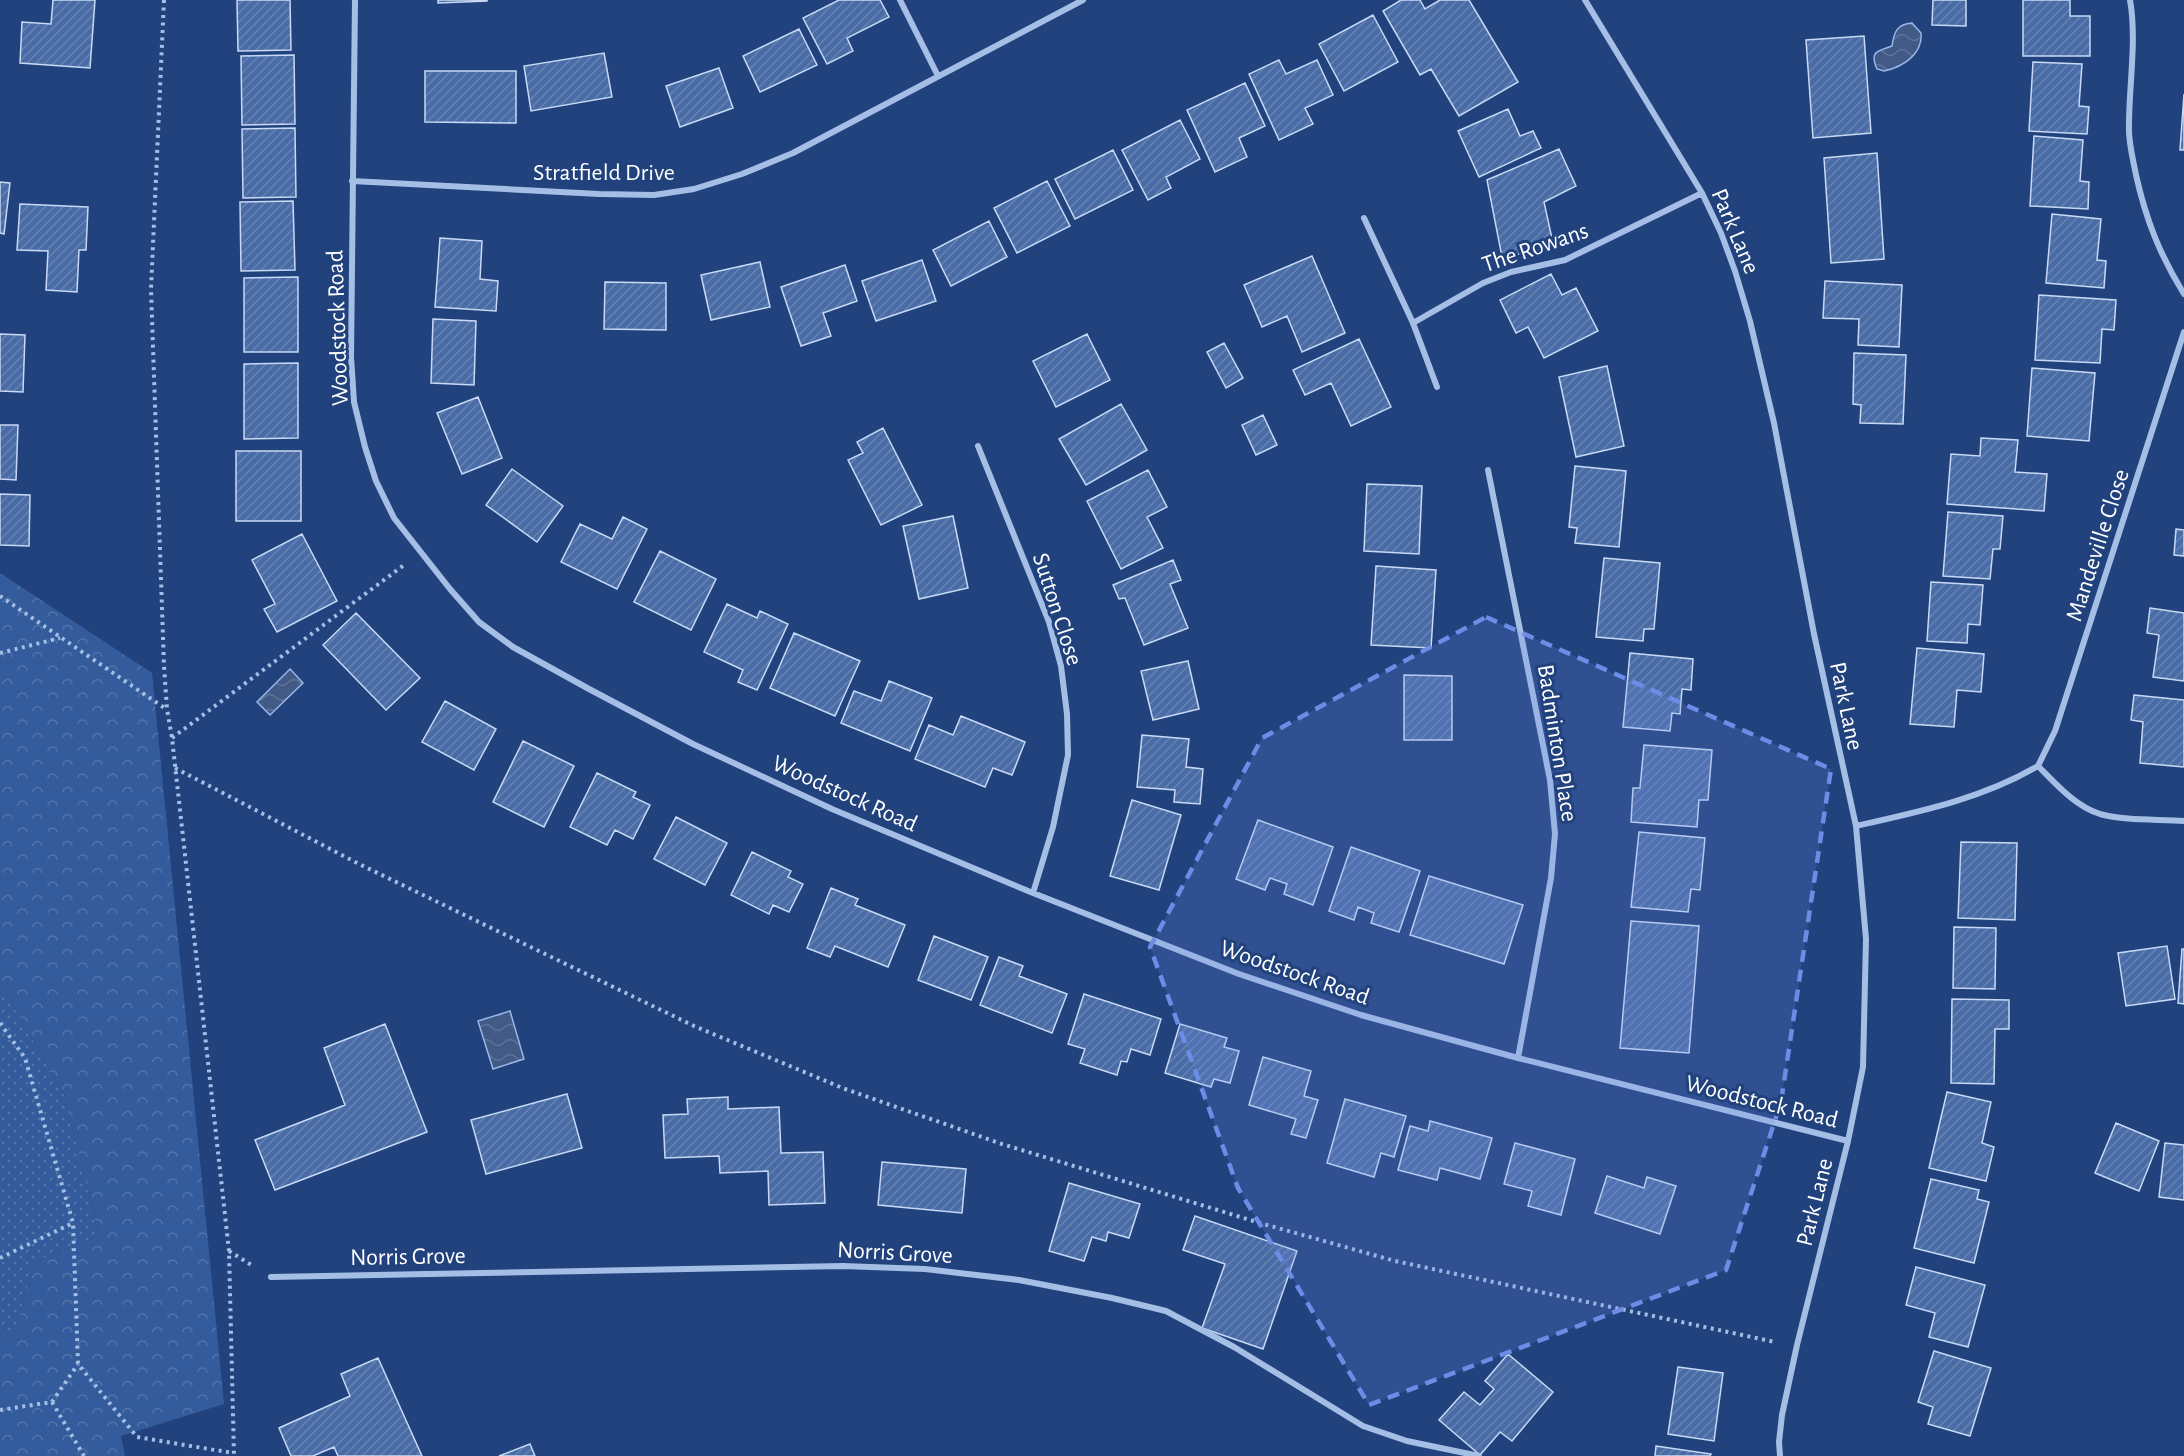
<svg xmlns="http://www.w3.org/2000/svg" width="2184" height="1456" viewBox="0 0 2184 1456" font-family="'Alegreya Sans',sans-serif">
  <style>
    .grass { fill: url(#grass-dots) }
    .forest { fill: url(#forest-crowns) }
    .water { fill: url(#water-waves); stroke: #99b7e8; stroke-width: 1.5 }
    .building { fill: url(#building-hatch); stroke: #c8d9f5; stroke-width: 1.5 }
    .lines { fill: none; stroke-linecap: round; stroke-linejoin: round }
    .path { stroke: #a5bee6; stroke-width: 4; stroke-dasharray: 3 4.5; stroke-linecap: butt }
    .street { stroke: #a5bee6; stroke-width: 6 }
    .marked { fill: #6c8ce6; fill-opacity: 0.2; stroke: #6c8ce6; stroke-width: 4.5; stroke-dasharray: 12 8; stroke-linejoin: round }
    .labels { text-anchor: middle; stroke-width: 6; stroke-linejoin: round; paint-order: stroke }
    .street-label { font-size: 24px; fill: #fff; stroke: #21427d }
  </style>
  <defs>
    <pattern id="grass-dots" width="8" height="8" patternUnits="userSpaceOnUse" patternTransform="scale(1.5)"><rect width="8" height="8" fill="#345b9b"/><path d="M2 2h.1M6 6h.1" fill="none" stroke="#5274aa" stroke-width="1.8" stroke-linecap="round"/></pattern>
    <pattern id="forest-crowns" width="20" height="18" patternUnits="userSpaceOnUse" patternTransform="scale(1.5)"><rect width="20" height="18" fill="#345b9b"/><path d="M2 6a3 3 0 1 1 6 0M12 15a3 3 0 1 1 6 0" fill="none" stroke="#5274aa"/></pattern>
    <pattern id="water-waves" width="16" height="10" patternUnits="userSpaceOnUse" patternTransform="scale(1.5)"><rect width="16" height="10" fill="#425a86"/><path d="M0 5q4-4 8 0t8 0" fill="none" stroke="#5e7398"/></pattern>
    <pattern id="building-hatch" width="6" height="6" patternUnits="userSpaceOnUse" patternTransform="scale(1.5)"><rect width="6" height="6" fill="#4a6ca6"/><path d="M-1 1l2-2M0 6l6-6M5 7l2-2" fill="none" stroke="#6582b3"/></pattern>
  </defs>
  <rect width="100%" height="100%" fill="#21427d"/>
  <path class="grass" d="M0,983L64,1094L99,1236L34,1262L14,1337L0,1334Z"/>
  <path class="forest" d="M0,573L152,673L224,1404L121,1436L125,1456H0V1334L14,1337L34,1262L99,1236L64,1094L0,983Z"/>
  <path class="water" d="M1912,23L1921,33C1923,54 1903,67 1884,71L1877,69C1869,51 1878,51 1892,46C1894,32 1897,24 1912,23Z
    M290,669L303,683L270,715L257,702Z
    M510,1011L524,1059L493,1069L478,1021Z"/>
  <path class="building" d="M53,0H95L90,68L20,63L22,22L51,24Z
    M237,0H290L291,50L238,51Z
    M438,0H487V1L438,3Z
    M839,0H880L889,17L847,38L853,51L827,64L803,18Z
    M1401,0H1420L1425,9L1440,0H1469L1518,82L1459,116L1431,69L1420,75L1383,11Z
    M1933,0H1966V26L1932,25Z
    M2023,0H2070V16H2090V56H2023Z
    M1373,15L1398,62L1344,91L1319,44Z
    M799,29L817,65L760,92L743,56Z
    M1864,36L1871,133L1813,138L1806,40Z
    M604,53L612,97L531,111L524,66Z
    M294,55L295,124L242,125L241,56Z
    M1279,60L1286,74L1317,60L1333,95L1305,108L1313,124L1279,140L1249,74Z
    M2033,62L2082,64L2079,106L2089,107L2087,134L2029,131Z
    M719,68L733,108L680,127L666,86Z
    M425,71H516V123L425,122Z
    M1245,83L1265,126L1239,138L1247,157L1215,172L1187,110Z
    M2184,94V150H2180Z
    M1508,109L1520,136L1533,131L1541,148L1479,177L1458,131Z
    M1180,120L1200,159L1166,177L1171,188L1148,200L1122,150Z
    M295,128L296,197L243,198L242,129Z
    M2034,136L2083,140L2080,181L2089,182L2088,209L2030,206Z
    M1559,149L1576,186L1544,202L1554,248L1502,257L1487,180Z
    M1113,150L1133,190L1075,219L1055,179Z
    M1877,153L1884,259L1831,263L1824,158Z
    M1047,181L1070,226L1017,253L994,208Z
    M0,182L10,183L4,234L0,233Z
    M293,201L295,270L241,271L240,202Z
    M20,204L88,207L86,250H79L77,292L46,290L48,251L17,250Z
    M2052,214L2101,219L2097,260L2106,261L2104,288L2046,283Z
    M989,221L1007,257L951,286L933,250Z
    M440,238L482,241L480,279L498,281L496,311L435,307Z
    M1312,256L1345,333L1302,352L1287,316L1262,327L1244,285Z
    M922,260L936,301L876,321L862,281Z
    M760,262L770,307L711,320L701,275Z
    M845,265L857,301L823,313L831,336L801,346L781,287Z
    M1551,274L1562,295L1576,288L1598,331L1544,358L1528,327L1516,333L1500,300Z
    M298,277V352H244V278Z
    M1825,281L1902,285L1899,347L1858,345L1859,319L1823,318Z
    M605,282L666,283V330L604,329Z
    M2039,295L2116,300L2114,330L2102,329L2100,363L2035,360Z
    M433,319L476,321L474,385L431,383Z
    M0,334L25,335L23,392L0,391Z
    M1087,334L1110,380L1056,407L1033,361Z
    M1359,339L1391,407L1351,426L1331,383L1305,395L1293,370Z
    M1224,343L1243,378L1226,388L1207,352Z
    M1854,353L1906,355L1903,424L1860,423L1861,405L1853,404Z
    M298,363V438L244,439V364Z
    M1607,366L1624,446L1576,457L1559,377Z
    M2032,368L2095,373L2089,441L2027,436Z
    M478,397L502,458L462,474L437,413Z
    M1121,404L1147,450L1086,485L1059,439Z
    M1263,415L1277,445L1256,455L1242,425Z
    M0,425H18L16,480L0,479Z
    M883,428L922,505L881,525L848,460L863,453L857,442Z
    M1981,438L2018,440L2015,472L2047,474L2044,511L1947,504L1951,454L1980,456Z
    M236,451H301V521H236Z
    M1575,466L1626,471L1619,547L1575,543L1577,528L1569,527Z
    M512,469L563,506L537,542L486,505Z
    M1148,470L1167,507L1147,517L1163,548L1121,569L1087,501Z
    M1367,484L1422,486L1419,554L1364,551Z
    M0,494L30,495L29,546L0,545Z
    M1948,512L2003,516L2000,549H1993L1990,579L1943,576Z
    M953,516L968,588L919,599L903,526Z
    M623,517L647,529L617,589L561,562L580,524L612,539Z
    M2176,529L2184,530V556L2174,555Z
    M302,534L337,601L277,632L264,609L275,604L252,560Z
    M660,551L716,579L691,630L634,602Z
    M1604,558L1660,563L1654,629H1644L1643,641L1596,637Z
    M1173,560L1181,580L1170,584L1188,628L1144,645L1125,598L1119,599L1113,585Z
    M1376,566L1436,570L1431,648L1371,645Z
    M1931,582L1983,585L1980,625L1968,624L1967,643L1927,641Z
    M727,604L757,618L760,611L788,624L757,690L738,682L743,670L704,652Z
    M2150,608L2184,613V681L2153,677L2159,635L2147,633Z
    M356,613L420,678L386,710L323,645Z
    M794,633L860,661L835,716L770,688Z
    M1917,648L1984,654L1981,692L1957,690L1954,727L1910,724Z
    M1630,653L1693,659L1691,690L1682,689L1680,714L1672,713L1670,731L1623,727Z
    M1188,661L1199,709L1153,720L1141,671Z
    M1404,675L1452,676V740H1404Z
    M889,681L932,698L910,751L841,723L854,691L881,701Z
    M2134,695L2184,700V767L2140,763L2143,722L2131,720Z
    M445,701L496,729L474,770L422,742Z
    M961,716L1025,742L1012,775L993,768L985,787L915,759L929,725L953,735Z
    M1142,735L1189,739L1186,767L1203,769L1200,804L1174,802L1175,790L1137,787Z
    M523,741L574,766L544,827L493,802Z
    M1644,745L1712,750L1708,800H1699L1697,827L1631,822L1633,788H1640Z
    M597,773L636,792L633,797L650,805L633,839L615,830L607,845L570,827Z
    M1132,800L1181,815L1159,890L1110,876Z
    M676,817L727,843L705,885L654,859Z
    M1258,820L1333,847L1313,905L1284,894L1287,884L1270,878L1265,890L1236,879Z
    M1639,832L1705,838L1700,890L1691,889L1688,912L1631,907Z
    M1961,842L2017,843L2015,920L1958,918Z
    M1351,847L1420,871L1399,932L1371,923L1374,913L1358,907L1354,920L1329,911Z
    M752,852L791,871L788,877L803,884L789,912L773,905L769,914L731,895Z
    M1429,876L1523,905L1504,964L1410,935Z
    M831,888L858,899L855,905L905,925L888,967L835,946L830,957L807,948Z
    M1631,921L1699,926L1689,1053L1620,1048Z
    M1954,927L1996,928L1995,989L1953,988Z
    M934,936L988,957L971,1000L918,980Z
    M2167,946L2175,999L2126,1006L2118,953Z
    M2182,949H2184V1004L2178,1003Z
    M999,957L1023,966L1019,976L1067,994L1052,1033L980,1005Z
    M1084,994L1161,1019L1150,1055L1131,1049L1127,1062L1121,1061L1117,1075L1080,1063L1085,1049L1068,1044Z
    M1952,999L2009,1000V1029H1995L1994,1084L1951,1083Z
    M385,1024L427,1132L275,1190L255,1140L345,1105L324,1048Z
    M1180,1024L1227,1038L1224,1047L1239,1051L1230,1083L1214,1079L1211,1087L1165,1073Z
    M1263,1057L1311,1071L1304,1096L1318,1100L1306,1138L1291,1134L1296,1119L1249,1105Z
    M1947,1092L1991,1102L1982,1143L1994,1147L1986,1181L1929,1168Z
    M567,1094L582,1148L486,1174L471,1120Z
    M728,1097V1109L779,1107L781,1153L823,1152L825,1203L769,1205L768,1171L720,1173L719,1156L665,1158L663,1115L688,1114L687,1099Z
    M1345,1099L1406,1116L1394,1157L1381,1153L1374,1177L1327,1163Z
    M1430,1121L1492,1138L1480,1179L1440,1168L1437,1180L1398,1170L1410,1126L1428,1131Z
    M2116,1123L2159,1141L2139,1191L2095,1173Z
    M1515,1143L1575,1159L1561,1215L1528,1206L1532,1191L1504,1184Z
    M2165,1143L2184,1145V1200L2159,1197Z
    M882,1162L966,1169L962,1213L878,1205Z
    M1607,1176L1644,1188L1647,1177L1676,1186L1660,1234L1595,1213Z
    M1931,1179L1979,1190L1977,1199L1989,1202L1974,1263L1914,1248Z
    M1069,1183L1140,1204L1129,1238L1108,1232L1106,1241L1092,1237L1084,1261L1049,1251Z
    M1195,1216L1297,1251L1263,1349L1202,1328L1225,1264L1183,1250Z
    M1916,1267L1985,1285L1968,1347L1929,1337L1935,1313L1906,1305Z
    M1934,1351L1991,1368L1970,1436L1928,1424L1933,1407L1918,1402Z
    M1508,1354L1553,1392L1512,1441L1500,1432L1480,1455L1439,1420L1464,1392L1480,1405L1494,1389L1485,1381Z
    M378,1358L422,1456H338L334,1447L313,1456H291L279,1428L350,1396L341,1374Z
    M1678,1367L1723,1373L1714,1441L1668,1434Z
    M530,1444L535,1456H499Z
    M1656,1446L1711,1454L1710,1456H1655Z"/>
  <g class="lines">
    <path class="path" d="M164,0L151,289L164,666L167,709L172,738L229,1251L234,1456
      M0,596L166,709
      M0,653L60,638
      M172,738L404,565
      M175,768L359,864L694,1026L845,1089L1002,1144L1260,1223L1395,1261L1775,1342
      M0,1023L25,1058L73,1223L78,1364L137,1437L233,1453
      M229,1251L253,1266
      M0,1258L73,1223
      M52,1402L84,1456
      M0,1410L52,1402L78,1364"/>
    <path class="street" d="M355,0L351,357L354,402L365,447L376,481L394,518L450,589L479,622L513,647L589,689L693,744L832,809L1033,893L1239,974L1361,1015L1518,1058L1848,1141
      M900,0L938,76
      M1585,0L1702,193L1721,233L1735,271L1750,321L1774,423L1814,634L1856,826L1866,939L1863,1067L1848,1141L1797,1345L1782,1415L1779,1442L1780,1456
      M2130,0C2137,39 2129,85 2129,125C2128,141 2133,159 2136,175C2146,220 2160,255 2184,294
      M352,181L599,194L654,195L694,189L742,174L793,153L1083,0
      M1364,218L1413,323L1437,387
      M1413,323L1483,283L1511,272L1565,260L1702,193
      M978,446L1049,622L1061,666L1067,714L1068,755L1053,827L1033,893
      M1488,470L1550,780L1555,834L1551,878L1518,1058
      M2038,766L2055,731L2184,332
      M1856,826C1918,812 1982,799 2038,766C2056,784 2075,806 2100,814C2125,821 2158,819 2184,821
      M271,1277L843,1266L925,1269L1019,1280L1112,1298L1166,1311L1234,1347L1363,1426L1407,1441L1479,1456"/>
  </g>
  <path class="marked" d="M1486,617L1831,769L1781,1102L1726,1270L1369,1405L1238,1188L1150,947L1262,738Z"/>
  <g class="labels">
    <g class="street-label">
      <text x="604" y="180">Stratfield Drive</text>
      <text transform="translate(1736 231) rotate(67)" y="8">Park Lane</text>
      <text transform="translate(1535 247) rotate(-19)" y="8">The Rowans</text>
      <text transform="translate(337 328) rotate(-92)" y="8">Woodstock Road</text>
      <text transform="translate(2097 545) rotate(-72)" y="8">Mandeville Close</text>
      <text transform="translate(1058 609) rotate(72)" y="8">Sutton Close</text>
      <text transform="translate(1847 706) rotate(78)" y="8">Park Lane</text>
      <text transform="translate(1558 743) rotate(81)" y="8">Badminton Place</text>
      <text transform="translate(845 793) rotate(24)" y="8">Woodstock Road</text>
      <text transform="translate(1295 972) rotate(19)" y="8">Woodstock Road</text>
      <text transform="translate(1762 1101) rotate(14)" y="8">Woodstock Road</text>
      <text transform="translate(1814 1202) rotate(-76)" y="8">Park Lane</text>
      <text transform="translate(895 1252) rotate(3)" y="8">Norris Grove</text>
      <text transform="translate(408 1256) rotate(-1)" y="8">Norris Grove</text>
    </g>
  </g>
</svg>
